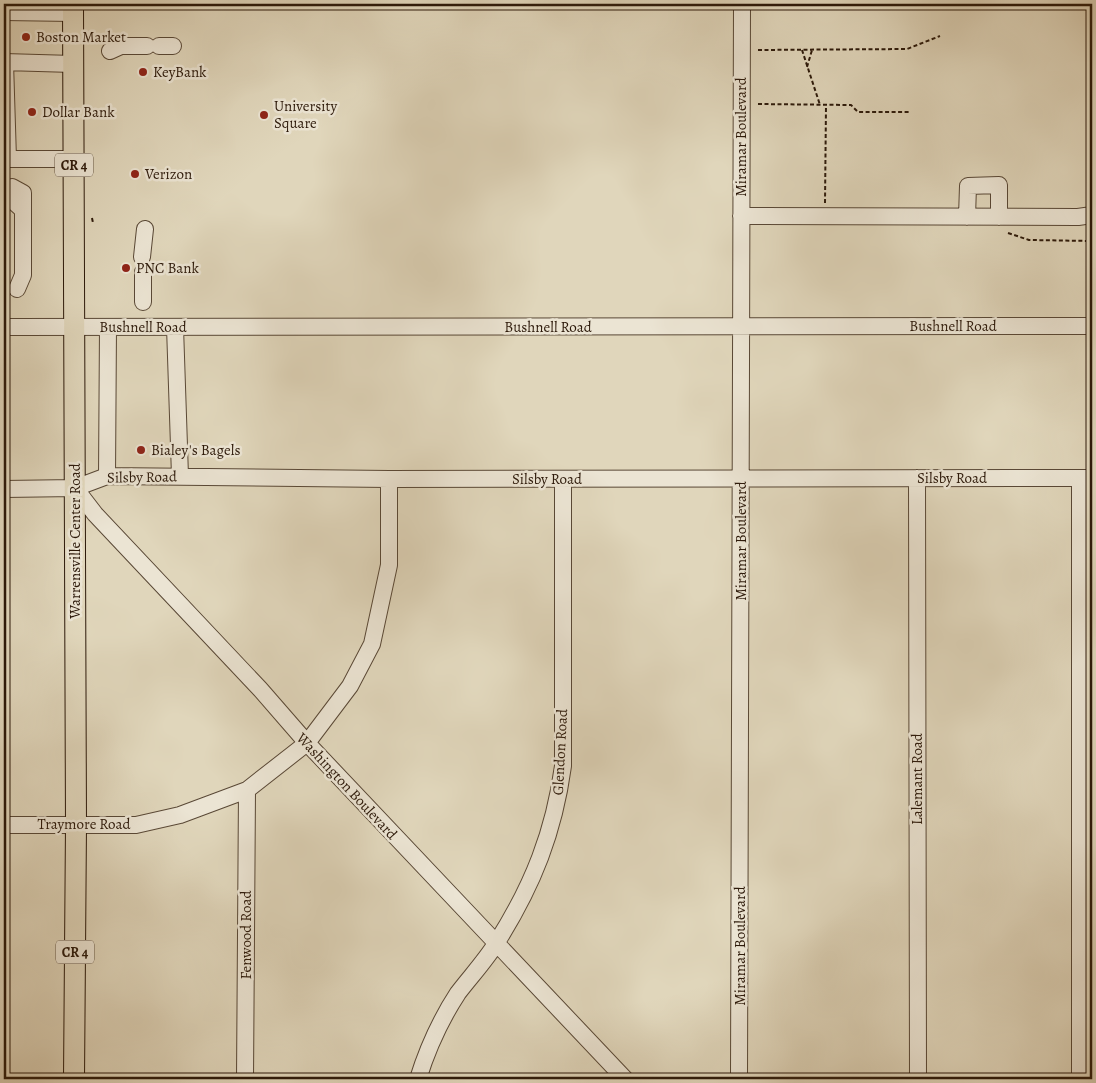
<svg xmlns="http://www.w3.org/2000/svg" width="1096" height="1083" viewBox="0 0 1096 1083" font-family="Alegreya,serif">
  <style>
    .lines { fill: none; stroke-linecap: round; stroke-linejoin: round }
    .minor-casing { stroke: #594836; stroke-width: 18 }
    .major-casing { stroke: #2c190a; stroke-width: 22 }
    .path { stroke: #2c190a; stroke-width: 2; stroke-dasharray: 4 2.5; stroke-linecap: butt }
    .minor { stroke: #ebe4d3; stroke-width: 16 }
    .major { stroke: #e0d6bb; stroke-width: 20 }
    .poi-dot { fill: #8f2418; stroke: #ebe4d3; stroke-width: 2 }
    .labels { text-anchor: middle; stroke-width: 5; stroke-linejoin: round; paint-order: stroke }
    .shield { fill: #ebe4d3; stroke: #655646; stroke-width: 1 }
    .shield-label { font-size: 14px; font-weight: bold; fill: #2c190a }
    .poi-label { font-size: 15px; fill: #2c190a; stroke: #ebe4d3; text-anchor: start }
    .street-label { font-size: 15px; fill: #2c190a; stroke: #ebe4d3 }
  </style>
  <rect width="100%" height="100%" fill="#e0d6bb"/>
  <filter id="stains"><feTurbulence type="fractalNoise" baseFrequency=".004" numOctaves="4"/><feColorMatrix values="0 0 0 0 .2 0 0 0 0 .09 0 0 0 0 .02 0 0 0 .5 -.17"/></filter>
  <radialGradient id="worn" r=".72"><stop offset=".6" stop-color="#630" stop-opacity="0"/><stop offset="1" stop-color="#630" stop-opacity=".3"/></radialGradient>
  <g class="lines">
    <g class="minor-casing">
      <path id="minor" d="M4,12L73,13
        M159,46H173
        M110,51L121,46H147
        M4,62L73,64
        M5,62L8,159
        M4,159H74
        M4,190L12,187L23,193V210
        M4,196L13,201L23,210V275L17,289
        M741,216L1078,217L1092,215
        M967,217L968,186L999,185V217
        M142,257L145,229
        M143,272V302
        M4,327L1092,326
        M175,327L180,476
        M107,476L108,327
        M917,478L918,1079
        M1080,478V1079
        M75,488L95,514L260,689L307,743L625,1079
        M4,489L75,488L107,476L389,479L1092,478
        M4,825H136L180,815L247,790L307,743L350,686L372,644L389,565V479
        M245,1079L247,790
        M418,1079C427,1050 441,1019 458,993C471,976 486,960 497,942C533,885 554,832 563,766V479
        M739,1079L742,4"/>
    </g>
    <g class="major-casing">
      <path id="major" d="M73,4L76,825L74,1079"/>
    </g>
    <path class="path" d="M758,50L907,49L940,36
      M802,50L820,105
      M807,67L812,50
      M758,104L851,105L858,112H910
      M825,203L826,105
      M92,218L93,223
      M1008,233L1029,240L1092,241"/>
    <use href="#minor" class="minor"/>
    <use href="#major" class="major"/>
  </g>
  <g class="poi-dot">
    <circle cx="26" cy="37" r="5"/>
    <circle cx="143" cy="72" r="5"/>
    <circle cx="32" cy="112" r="5"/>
    <circle cx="264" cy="115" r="5"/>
    <circle cx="135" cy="174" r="5"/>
    <circle cx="126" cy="268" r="5"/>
    <circle cx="141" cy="450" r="5"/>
  </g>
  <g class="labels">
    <g class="shield">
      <rect x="55" y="153.5" width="38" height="23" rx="4"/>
      <rect x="56" y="940.5" width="38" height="23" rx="4"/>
    </g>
    <g class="shield-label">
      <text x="74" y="170">CR 4</text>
      <text x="75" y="957">CR 4</text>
    </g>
    <g class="poi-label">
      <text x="36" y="42">Boston Market</text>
      <text x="153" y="77">KeyBank</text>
      <text x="274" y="111">University<tspan x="274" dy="17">Square</tspan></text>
      <text x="42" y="117">Dollar Bank</text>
      <text x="145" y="179">Verizon</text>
      <text x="136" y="273">PNC Bank</text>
      <text x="151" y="455">Bialey's Bagels</text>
    </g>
    <g class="street-label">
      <text transform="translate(741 137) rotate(-90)" y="5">Miramar Boulevard</text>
      <text x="953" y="331">Bushnell Road</text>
      <text x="143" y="332">Bushnell Road</text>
      <text x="548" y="332">Bushnell Road</text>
      <text transform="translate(142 477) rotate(-1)" y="5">Silsby Road</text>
      <text x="952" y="483">Silsby Road</text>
      <text x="547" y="484">Silsby Road</text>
      <text transform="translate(75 541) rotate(-90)" y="5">Warrensville Center Road</text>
      <text transform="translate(741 541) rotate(-90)" y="5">Miramar Boulevard</text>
      <text transform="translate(560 752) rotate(-87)" y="5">Glendon Road</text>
      <text transform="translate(917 779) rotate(-90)" y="5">Lalemant Road</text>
      <text transform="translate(347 786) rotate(47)" y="5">Washington Boulevard</text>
      <text x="84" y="829">Traymore Road</text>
      <text transform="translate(246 935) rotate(-90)" y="5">Fenwood Road</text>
      <text transform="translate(740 946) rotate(-90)" y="5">Miramar Boulevard</text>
    </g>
  </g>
  <rect width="1096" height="1083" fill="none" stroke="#e0d6bb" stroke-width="20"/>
  <rect x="5" y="5" width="1086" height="1073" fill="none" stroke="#2c190a" stroke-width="2.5"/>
  <rect x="10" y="10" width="1076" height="1063" fill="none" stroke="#2c190a"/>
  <rect width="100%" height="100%" filter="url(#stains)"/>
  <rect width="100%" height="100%" fill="url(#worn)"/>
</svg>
